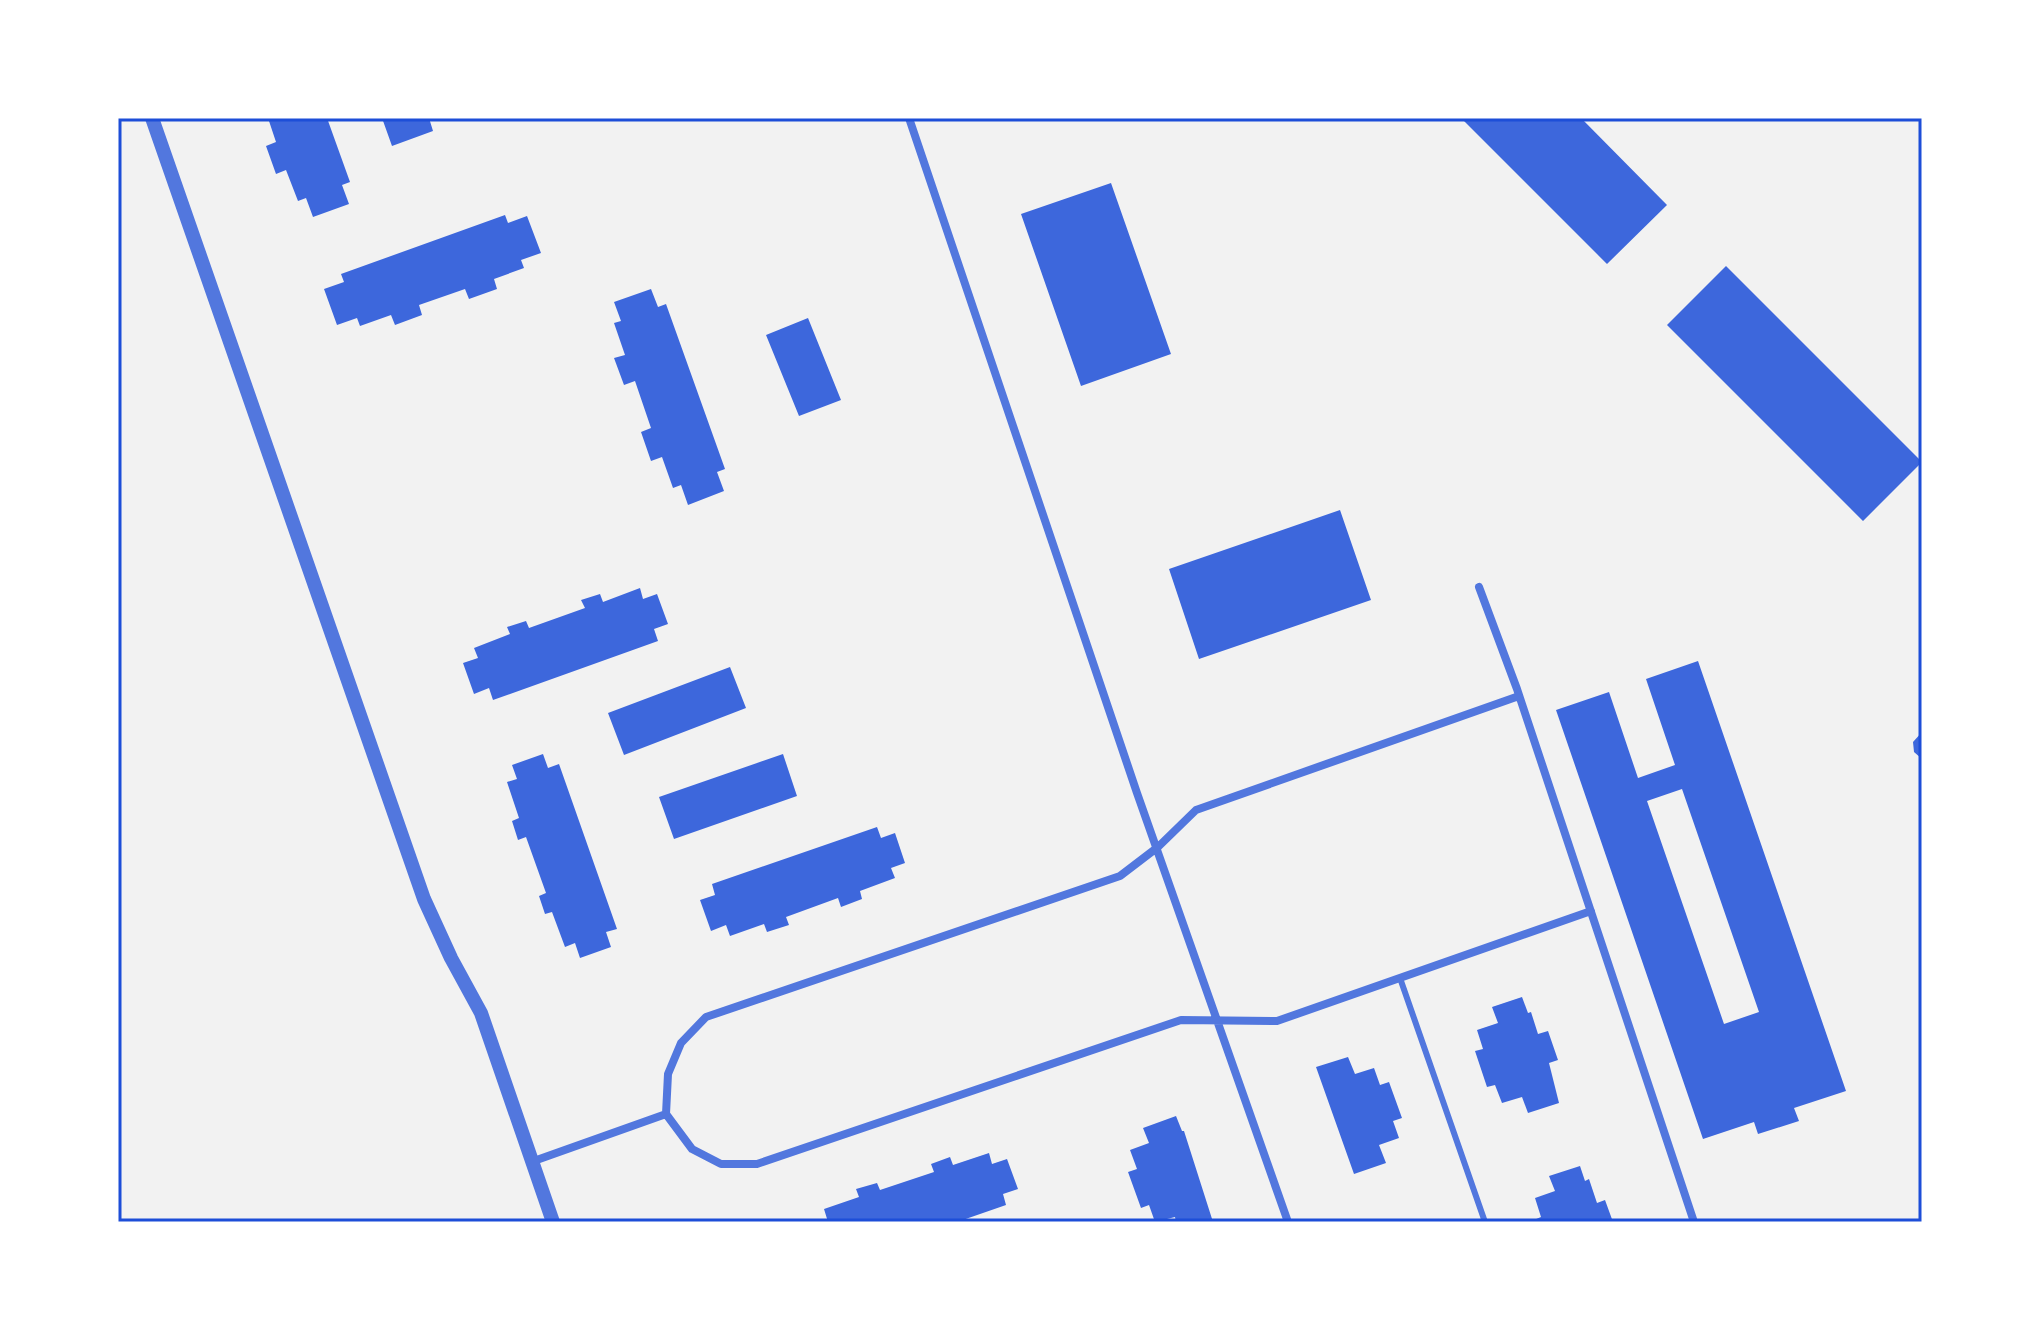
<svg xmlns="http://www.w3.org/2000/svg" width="2040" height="1340" viewBox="0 0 2040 1340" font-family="'Noto Sans',sans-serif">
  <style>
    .building { fill: #3d67dc; fill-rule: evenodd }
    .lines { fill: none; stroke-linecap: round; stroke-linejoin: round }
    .service { stroke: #5277de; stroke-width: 6 }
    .minor { stroke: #5277de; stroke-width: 8 }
    .tertiary { stroke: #5277de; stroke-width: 14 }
    .neatline { fill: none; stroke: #1d4ed8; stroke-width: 3 }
  </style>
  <rect width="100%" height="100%" fill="#f2f2f2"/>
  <path class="building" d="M268,118H327L350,182L342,185L349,204L313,217L306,198L298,201L286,170L276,174L266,146L276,142Z
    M382,118H429L433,131L392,146Z
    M1461,118H1581L1667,205L1607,264Z
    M1111,183L1171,354L1081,386L1021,214Z
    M505,215L508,223L527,216L541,253L521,260L524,268L494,279L497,289L469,299L465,289L419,305L422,315L395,325L391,315L360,326L357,318L337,325L324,289L344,282L341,274Z
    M1726,266L1922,462L1863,521L1667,325Z
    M651,289L658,307L666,304L725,469L717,472L724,491L688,505L681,485L673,488L662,457L651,461L641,432L651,428L635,381L624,385L614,358L625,355L614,323L621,321L614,302Z
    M808,318L841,400L799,416L766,335Z
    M1340,510L1371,600L1199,659L1169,569Z
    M640,588L643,599L657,594L668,624L654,629L658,641L493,700L489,688L474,694L463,663L478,658L474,648L510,634L507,627L526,621L529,628L585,608L581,600L600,594L603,602Z
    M1698,661L1846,1091L1794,1108L1799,1121L1758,1134L1754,1122L1703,1139L1556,710L1609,692L1638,778L1675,765L1646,679ZM1682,789L1759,1012L1724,1024L1647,801Z
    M730,667L746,708L624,755L608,713Z
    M1922,732V759L1914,752L1913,742Z
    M543,754L548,768L559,764L617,929L606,932L611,947L580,958L575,943L565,947L552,912L545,914L539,896L546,893L526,837L518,840L512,821L519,818L507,782L517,779L512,765Z
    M783,754L797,796L674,839L659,797Z
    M877,827L881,838L895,833L905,863L891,868L895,878L860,891L862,899L841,907L838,898L786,917L789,925L767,932L764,924L730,936L726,925L711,931L700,900L715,895L712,884Z
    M1522,997L1528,1013L1531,1012L1538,1034L1548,1031L1558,1060L1549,1063L1559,1103L1528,1113L1522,1097L1502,1103L1495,1085L1487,1087L1475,1051L1483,1049L1477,1030L1498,1023L1492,1007Z
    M1348,1057L1355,1074L1374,1068L1380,1085L1389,1082L1402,1118L1393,1121L1399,1138L1379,1145L1386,1163L1354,1174L1316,1067Z
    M1176,1116L1182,1131H1184L1213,1222H1176L1175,1217L1155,1222L1149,1205L1141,1208L1128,1172L1137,1169L1130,1150L1149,1143L1143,1128Z
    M989,1153L992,1164L1007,1159L1018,1189L1003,1194L1006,1205L957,1222H828L824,1209L859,1197L856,1189L877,1183L880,1190L934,1172L931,1164L950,1157L953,1165Z
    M1580,1166L1585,1181L1589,1179L1597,1203L1605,1200L1613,1222H1529L1541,1217L1535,1198L1555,1191L1549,1176Z"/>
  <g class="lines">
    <path class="service" d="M1400,978L1485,1222"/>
    <path class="minor" d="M909,118L1137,793L1288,1222
      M1479,587L1517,689L1694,1222
      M1519,696L1196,810L1158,847L1120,876L706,1017L681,1043L668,1074L666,1114L692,1149L721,1164H757L1181,1020L1277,1021L1591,911
      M531,1162L666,1114"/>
    <path class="tertiary" d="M152,118L424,899L451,958L481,1013L553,1222"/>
  </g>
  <rect width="2040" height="1340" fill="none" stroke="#ffffff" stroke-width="240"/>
  <rect x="120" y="120" width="1800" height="1100" class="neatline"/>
</svg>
